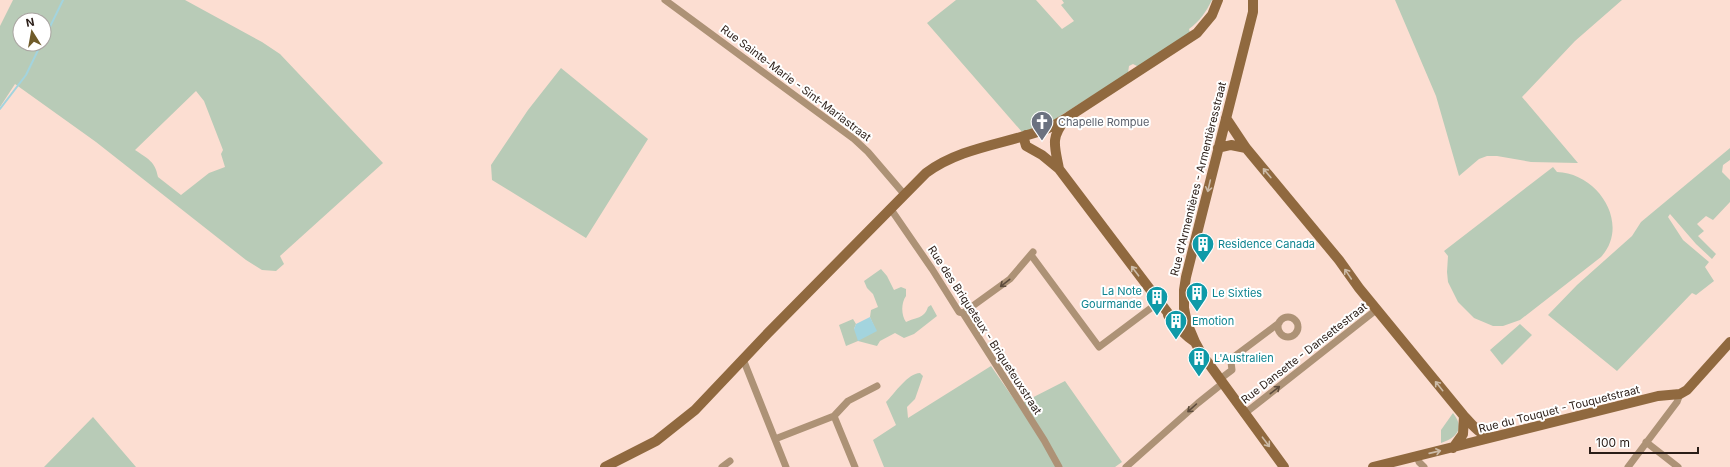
<svg xmlns="http://www.w3.org/2000/svg" width="1730" height="467" viewBox="0 0 1730 467" font-family="Inter,sans-serif">
  <style>
    .green { fill: #b8cbb7; fill-rule: evenodd }
    .water { fill: #a3d4de }
    .lines { fill: none; stroke-linecap: round; stroke-linejoin: round }
    .stream { stroke: #a3d4de; stroke-width: 2 }
    .street { stroke: #ad9276; stroke-width: 7 }
    .secondary { stroke: #90693f; stroke-width: 10 }
    .oneway { stroke: #cdbca9 }
    .oneway2 { stroke: #5e4c3d }
    .labels { text-anchor: middle; stroke-width: 4; stroke-linejoin: round; paint-order: stroke }
    .street-label { font-size: 11px; fill: #2a1d17; stroke: #fff }
    .worship-label { font-size: 11px; fill: #5b616d; stroke: #fff; text-anchor: start }
    .culture-label { font-size: 11px; fill: #0d838f; stroke: #fff; text-anchor: start }
  </style>
  <rect width="100%" height="100%" fill="#fcded2"/>
  <path class="green" d="M13,0H185L262,42L280,54L383,163L280,256L284,264L276,271L262,270L246,260L96,142L15,84L0,107V26ZM20,20H44V44H20ZM196,91L204,101L223,150L221,154L225,167L209,173L181,195L158,177C155,161 148,159 135,150Z
    M956,0H1036L1062,29L1074,21L1061,5L1064,3L1062,0H1212C1206,12 1200,21 1189,29L1190,33L1139,67L1133,64L1129,66L1128,73L1049,123L1022,132L927,23Z
    M1395,0H1622L1575,41L1522,97L1578,163L1531,162L1497,156H1487L1479,159L1459,176L1436,96Z
    M561,68L648,139L586,238L492,180L491,165L528,110Z
    M1730,148V160L1723,165L1722,172L1730,180V202L1713,220L1706,216L1697,224L1704,231L1698,236L1716,254L1712,259L1696,244L1670,214L1668,217L1683,240L1709,262L1705,267L1714,281L1696,295L1692,293L1617,371L1548,315L1577,285L1632,236L1641,222Z
    M1553,167L1557,172C1598,173 1631,224 1601,257L1520,320L1503,326H1493L1474,318L1458,302L1448,282L1447,272L1448,256L1444,251Z
    M881,269L887,276L894,290L901,287L906,289V296C901,303 901,315 906,322C916,317 924,319 928,307L931,305L937,316L914,334L904,338L895,333L880,341L877,346L858,341L846,346L839,325L853,319L856,324L854,329L876,331L870,317L871,310L878,307L873,294L867,288L864,281Z
    M1520,324L1532,335L1502,365L1490,350Z
    M991,366L1018,405L1065,381L1122,462L1115,467H884L873,440L896,425L886,402C895,393 908,373 920,373L923,376L915,399L907,407L908,418Z
    M1453,413C1465,428 1457,438 1441,443V430Z
    M93,417L136,467H44Z"/>
  <path class="water" d="M870,317L877,331L858,341L854,329L856,324Z"/>
  <g class="lines">
    <path class="stream" d="M44,39L63,0
      M0,109L26,75L41,44"/>
    <path class="street" d="M665,0L854,139L868,152L904,194
      M890,208L932,269L959,312L963,313L1044,440L1059,467
      M1031,255L1099,347L1159,302
      M963,313L1010,279L1033,252
      M1278 327a10 10 0 1 1 20 0a10 10 0 1 1-20 0Z
      M743,359L786,467
      M1220,379L1232,370L1231,362L1235,356L1279,323
      M1244,414L1376,310
      M775,439L834,416
      M1646,442L1678,467
      M1417,456L1419,462L1424,467
      M722,467L730,461
      M855,467L834,416L848,401L877,386
      M1126,467L1198,403L1223,383
      M1628,467L1677,402L1680,394"/>
    <path class="secondary" d="M1253,0V12L1186,277L1184,290V308L1187,323L1195,342L1201,353L1284,467
      M1226,118L1246,148L1339,260L1359,288L1464,416C1473,425 1479,435 1493,437
      M1026,135L1024,139L1026,146L1042,155L1059,169L1168,313V315C1176,326 1183,334 1195,342
      M1218,148L1231,145L1246,148
      M1059,169C1055,147 1050,138 1065,120
      M1453,448L1463,434L1464,416
      M605,467L656,441L695,410L768,333L926,173C961,147 1006,144 1046,129C1054,126 1061,121 1068,117L1197,33L1212,15L1218,0
      M1373,467L1658,396L1680,394L1687,390L1730,342"/>
  </g>
  <defs><path id="oneway-shaft" d="M-6 0H5M1.5-3L5.5 0L1.5 3" fill="none" stroke-width="1.6" stroke-linecap="round" stroke-linejoin="round"/></defs>
  <g class="oneway">
    <use href="#oneway-shaft" transform="translate(1267 173) rotate(-130)"/>
    <use href="#oneway-shaft" transform="translate(1209 186) rotate(103)"/>
    <use href="#oneway-shaft" transform="translate(1135 271) rotate(-127)"/>
    <use href="#oneway-shaft" transform="translate(1348 274) rotate(-124)"/>
    <use href="#oneway-shaft" transform="translate(1439 386) rotate(-129)"/>
    <use href="#oneway-shaft" transform="translate(1266 442) rotate(53)"/>
    <use href="#oneway-shaft" transform="translate(1435 452) rotate(-13)"/>
  </g>
  <g class="oneway2">
    <use href="#oneway-shaft" transform="translate(1005 283) rotate(142)"/>
    <use href="#oneway-shaft" transform="translate(1275 390) rotate(-38)"/>
    <use href="#oneway-shaft" transform="translate(1192 408) rotate(138)"/>
  </g>
  <defs>
    <g id="church-pin" transform="scale(1.15)"><path d="M0 17L-7.5 6A9.5 9.5 0 1 1 7.5 6Z" fill="#6b7280" stroke="#fff"/><path d="M-1.2-6h2.4v3.5h3.3v2.4h-3.3V6h-2.4V-.1h-3.3v-2.4h3.3Z" fill="#fff"/></g>
    <g id="building-pin" transform="scale(1.15)"><path d="M0 17L-7.5 6A9.5 9.5 0 1 1 7.5 6Z" fill="#0f9aa8" stroke="#fff"/><path d="M-4-6H4V6H1V3H-1V6H-4ZM-2.5-4.3h1.7v1.8h-1.7ZM.8-4.3h1.7v1.8H.8ZM-2.5-1h1.7V.8h-1.7ZM.8-1h1.7V.8H.8Z" fill="#fff"/></g>
  </defs>
  <g fill-rule="evenodd">
    <use href="#church-pin" x="1042" y="122"/>
    <use href="#building-pin" x="1203" y="244"/>
    <use href="#building-pin" x="1197" y="293"/>
    <use href="#building-pin" x="1157" y="297"/>
    <use href="#building-pin" x="1176" y="321"/>
    <use href="#building-pin" x="1199" y="358"/>
  </g>
  <g class="labels">
    <g class="street-label">
      <text transform="translate(796 83) rotate(37)" y="4">Rue Sainte-Marie - Sint-Mariastraat</text>
      <text transform="translate(1198 179) rotate(-76)" y="4">Rue d'Armentières - Armentièresstraat</text>
      <text transform="translate(985 330) rotate(57)" y="4">Rue des Briqueteux - Briqueteuxstraat</text>
      <text transform="translate(1304 353) rotate(-38)" y="4">Rue Dansette - Dansettestraat</text>
      <text transform="translate(1559 409) rotate(-14)" y="4">Rue du Touquet - Touquetstraat</text>
    </g>
    <g class="worship-label">
      <text x="1058" y="126">Chapelle Rompue</text>
    </g>
    <g class="culture-label">
      <text x="1218" y="248">Residence Canada</text>
      <text x="1142" y="295" text-anchor="end">La Note<tspan x="1142" dy="13">Gourmande</tspan></text>
      <text x="1212" y="297">Le Sixties</text>
      <text x="1192" y="325">Emotion</text>
      <text x="1214" y="362">L'Australien</text>
    </g>
  </g>
  <g transform="translate(32 32) rotate(349)"><circle r="19" fill="#ffffff" stroke="#aaa5a2"/>
  <path d="M0-3L7 15L0 10L-7 15Z" fill="#6f5b2a"/>
  <text y="-6" font-size="11" font-weight="bold" text-anchor="middle" fill="#2a1d17">N</text>
  </g>
  <path d="M1590 447v6h108v-6" fill="none" stroke="#2a1d17" stroke-width="2"/>
  <text x="1596" y="447" font-size="12" fill="#2a1d17" stroke="#ffffff" stroke-width="3" paint-order="stroke">100 m</text>
</svg>
